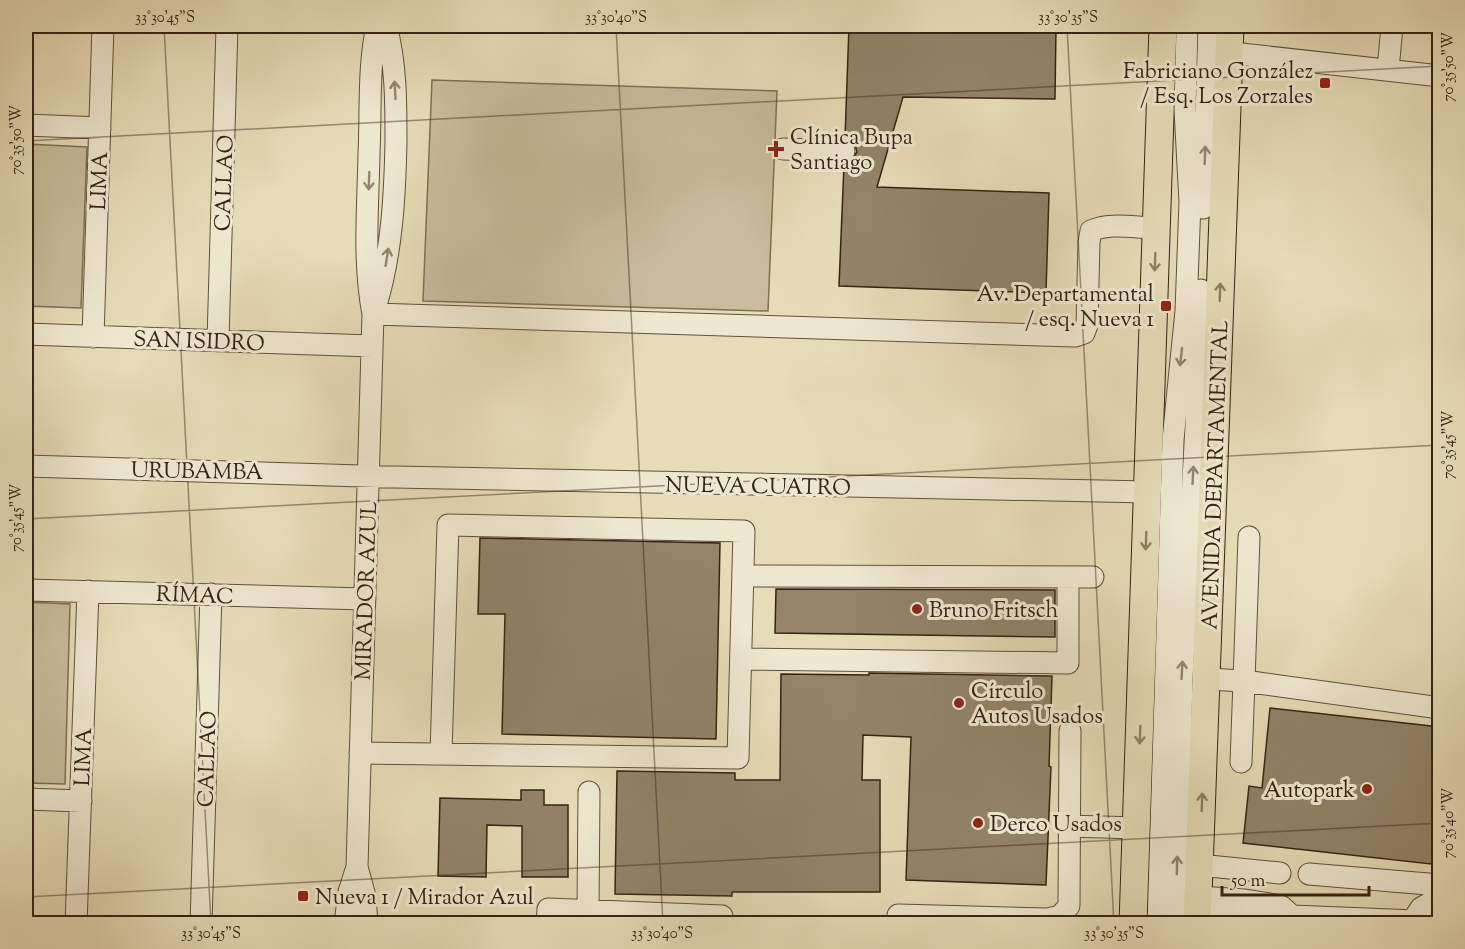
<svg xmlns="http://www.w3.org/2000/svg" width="1465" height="949" viewBox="0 0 1465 949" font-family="'Sorts Mill Goudy',serif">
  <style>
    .green { fill: #c8bc9c; stroke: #7f6f58; stroke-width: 1.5 }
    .building { fill: #928369; stroke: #362214; stroke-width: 1.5 }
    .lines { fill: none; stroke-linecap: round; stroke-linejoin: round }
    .minor-casing { stroke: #62503d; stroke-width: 23 }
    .major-casing { stroke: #362214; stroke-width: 29 }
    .minor { stroke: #efe8d1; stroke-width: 21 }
    .major { stroke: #e6dcb8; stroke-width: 27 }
    .oneway { stroke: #928572 }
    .oneway2 { stroke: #8e7f66 }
    .ticks { fill: none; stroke: #362214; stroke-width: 1.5; stroke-opacity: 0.45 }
    .poi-dot { fill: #8f2418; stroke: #efe8d1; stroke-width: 2 }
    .labels { text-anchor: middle; stroke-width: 6; stroke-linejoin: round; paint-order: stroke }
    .poi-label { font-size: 22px; fill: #362214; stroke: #efe8d1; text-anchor: start }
    .street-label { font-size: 22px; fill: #362214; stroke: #efe8d1 }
    .neatline { fill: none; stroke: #362214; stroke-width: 2 }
    .ticks-label { font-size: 15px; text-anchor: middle; fill: #362214 }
  </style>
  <rect width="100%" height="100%" fill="#e6dcb8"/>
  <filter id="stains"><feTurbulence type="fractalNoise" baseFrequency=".00333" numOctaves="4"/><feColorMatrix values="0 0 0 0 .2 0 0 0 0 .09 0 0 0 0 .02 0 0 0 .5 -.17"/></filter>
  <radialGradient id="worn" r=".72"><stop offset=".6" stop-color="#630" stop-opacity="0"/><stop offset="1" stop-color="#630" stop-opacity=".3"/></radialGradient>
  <path class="green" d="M432,80L777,91L768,311L423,301Z
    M26,144L87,147L81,308L26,306Z
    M26,602L70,604L65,784L26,783Z"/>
  <path class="building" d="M849,26H1056L1055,99L903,97L877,187L1049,193L1046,293L839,286L844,164L850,162L857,152L855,145L845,138Z
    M480,538L720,543L716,739L502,734L505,614H478Z
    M776,589L1055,590V637L775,633Z
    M869,673L1052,676L1049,766L1051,767L1046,885L906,880L911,737L863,735L862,780H880V892H732V896L615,894L617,771L735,773V780H780L781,674L869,675Z
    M1270,708L1440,727V865L1243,843L1249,786L1262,788Z
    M521,790H544V805H568V877H522V826L487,825L486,877L438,876L440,798L521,800Z"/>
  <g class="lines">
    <g class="minor-casing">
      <path id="minor" d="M1214,51L1440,76
        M1388,70L1392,26
        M26,125L100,128
        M783,149L844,151
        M1203,208L1209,26
        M376,305C392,252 395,195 396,140C396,102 396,63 386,26
        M373,314L1075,336L1084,333L1087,325L1089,242L1091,231C1109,222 1136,228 1156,228
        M26,334L372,346
        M93,337L103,26
        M218,341L227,26
        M26,466L395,477L1148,492
        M743,576L1093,577
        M26,590L365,599
        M741,659L1068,663V577
        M1207,679L1244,681L1249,537
        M360,753L738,758L744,531L448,525L441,754
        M1241,762L1244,681L1440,708
        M26,799L81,801
        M1069,826L1136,828
        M1199,865L1280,873
        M1309,874L1440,885
        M1198,897L1245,900L1281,906L1292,916
        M588,910L589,792
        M898,915L1048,919L1060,916L1069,906L1070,731
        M1197,916L1280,923L1292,916L1440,922
        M1413,920L1421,908L1440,897
        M76,924L88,591
        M201,924L211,594
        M345,924L349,892L357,867
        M367,924L365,896L357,867L373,314C363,262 368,207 369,154C371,111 368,67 377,26
        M547,924L548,909L722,916
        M1158,924L1173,440L1186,311L1190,202L1185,110L1187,26
        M1176,924L1182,679L1198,390L1201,290"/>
    </g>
    <g class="major-casing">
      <path id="major" d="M1133,924L1163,26
        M1197,924L1230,26"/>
    </g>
    <use href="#minor" class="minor"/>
    <use href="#major" class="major"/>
  </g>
  <defs><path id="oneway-shaft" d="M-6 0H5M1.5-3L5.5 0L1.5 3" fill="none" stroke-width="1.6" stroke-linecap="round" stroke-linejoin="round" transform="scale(1.5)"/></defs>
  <g class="oneway">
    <use href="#oneway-shaft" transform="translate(395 90) rotate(-93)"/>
    <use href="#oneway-shaft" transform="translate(1205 155) rotate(-88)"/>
    <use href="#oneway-shaft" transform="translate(369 181) rotate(92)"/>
    <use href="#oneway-shaft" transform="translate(387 257) rotate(-81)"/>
    <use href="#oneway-shaft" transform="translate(1181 357) rotate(97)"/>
    <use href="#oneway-shaft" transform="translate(1193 475) rotate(-87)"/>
    <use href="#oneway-shaft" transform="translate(1182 670) rotate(-87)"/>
    <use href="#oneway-shaft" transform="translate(1177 865) rotate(-89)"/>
  </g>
  <g class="oneway2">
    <use href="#oneway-shaft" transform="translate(1155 262) rotate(92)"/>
    <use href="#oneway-shaft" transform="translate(1220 292) rotate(-88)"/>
    <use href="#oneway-shaft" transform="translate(1146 541) rotate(92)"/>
    <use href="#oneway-shaft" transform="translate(1140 735) rotate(92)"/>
    <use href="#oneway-shaft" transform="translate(1202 802) rotate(-88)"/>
  </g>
  <path class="ticks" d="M164,26L211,924M616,26L663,924M1067,26L1114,924M26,141L1440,66M26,519L1440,445M26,897L1440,823"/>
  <g class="poi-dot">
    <rect x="1319" y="77" width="12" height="12" rx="3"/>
    <path d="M773 140h6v6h6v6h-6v6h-6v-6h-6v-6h6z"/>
    <rect x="1160" y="300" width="12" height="12" rx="3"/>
    <circle cx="917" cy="609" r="6"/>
    <circle cx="959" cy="703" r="6"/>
    <circle cx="1367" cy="789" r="6"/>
    <circle cx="978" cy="823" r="6"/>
    <rect x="297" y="890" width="12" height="12" rx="3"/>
  </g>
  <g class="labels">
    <g class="poi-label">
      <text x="1313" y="78" text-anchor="end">Fabriciano González<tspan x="1313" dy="25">/ Esq. Los Zorzales</tspan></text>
      <text x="790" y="144">Clínica Bupa<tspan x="790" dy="25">Santiago</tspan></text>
      <text x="1154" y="301" text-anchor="end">Av. Departamental<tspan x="1154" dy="25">/ esq. Nueva 1</tspan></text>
      <text x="929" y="617">Bruno Fritsch</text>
      <text x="971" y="698">Círculo<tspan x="971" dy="25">Autos Usados</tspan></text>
      <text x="1355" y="797" text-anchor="end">Autopark</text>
      <text x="990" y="831">Derco Usados</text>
      <text x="315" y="904">Nueva 1 / Mirador Azul</text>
    </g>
    <g class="street-label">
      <text transform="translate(98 181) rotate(-88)" y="8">LIMA</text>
      <text transform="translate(223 183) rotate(-88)" y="8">CALLAO</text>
      <text transform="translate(199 340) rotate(2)" y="8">SAN ISIDRO</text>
      <text transform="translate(197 470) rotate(1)" y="8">URUBAMBA</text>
      <text transform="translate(1214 475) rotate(-88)" y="8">AVENIDA DEPARTAMENTAL</text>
      <text transform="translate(758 485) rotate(1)" y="8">NUEVA CUATRO</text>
      <text transform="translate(365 591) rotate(-88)" y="8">MIRADOR AZUL</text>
      <text transform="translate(195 594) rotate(2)" y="8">RÍMAC</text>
      <text transform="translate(82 757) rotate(-88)" y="8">LIMA</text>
      <text transform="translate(206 759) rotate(-88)" y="8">CALLAO</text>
    </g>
  </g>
  <rect width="1465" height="949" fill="none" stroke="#e6dcb8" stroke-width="66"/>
  <path d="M1222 886v9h147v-9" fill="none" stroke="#362214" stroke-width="3"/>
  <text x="1231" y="886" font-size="18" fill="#362214" stroke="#efe8d1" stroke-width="4.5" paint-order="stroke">50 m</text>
  <rect x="33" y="33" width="1399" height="883" class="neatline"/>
  <g class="ticks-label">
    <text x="165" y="22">33°30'45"S</text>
    <text x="616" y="22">33°30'40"S</text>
    <text x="1068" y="22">33°30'35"S</text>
    <text transform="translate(1448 67) rotate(-90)" y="5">70°35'50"W</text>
    <text transform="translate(16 140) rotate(-90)" y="5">70°35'50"W</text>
    <text transform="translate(1448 445) rotate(-90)" y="5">70°35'45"W</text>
    <text transform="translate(16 518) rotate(-90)" y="5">70°35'45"W</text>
    <text transform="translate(1448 823) rotate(-90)" y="5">70°35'40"W</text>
    <text x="211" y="938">33°30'45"S</text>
    <text x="662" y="938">33°30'40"S</text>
    <text x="1114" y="938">33°30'35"S</text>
  </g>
  <rect width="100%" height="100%" filter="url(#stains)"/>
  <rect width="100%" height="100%" fill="url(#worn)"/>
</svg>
